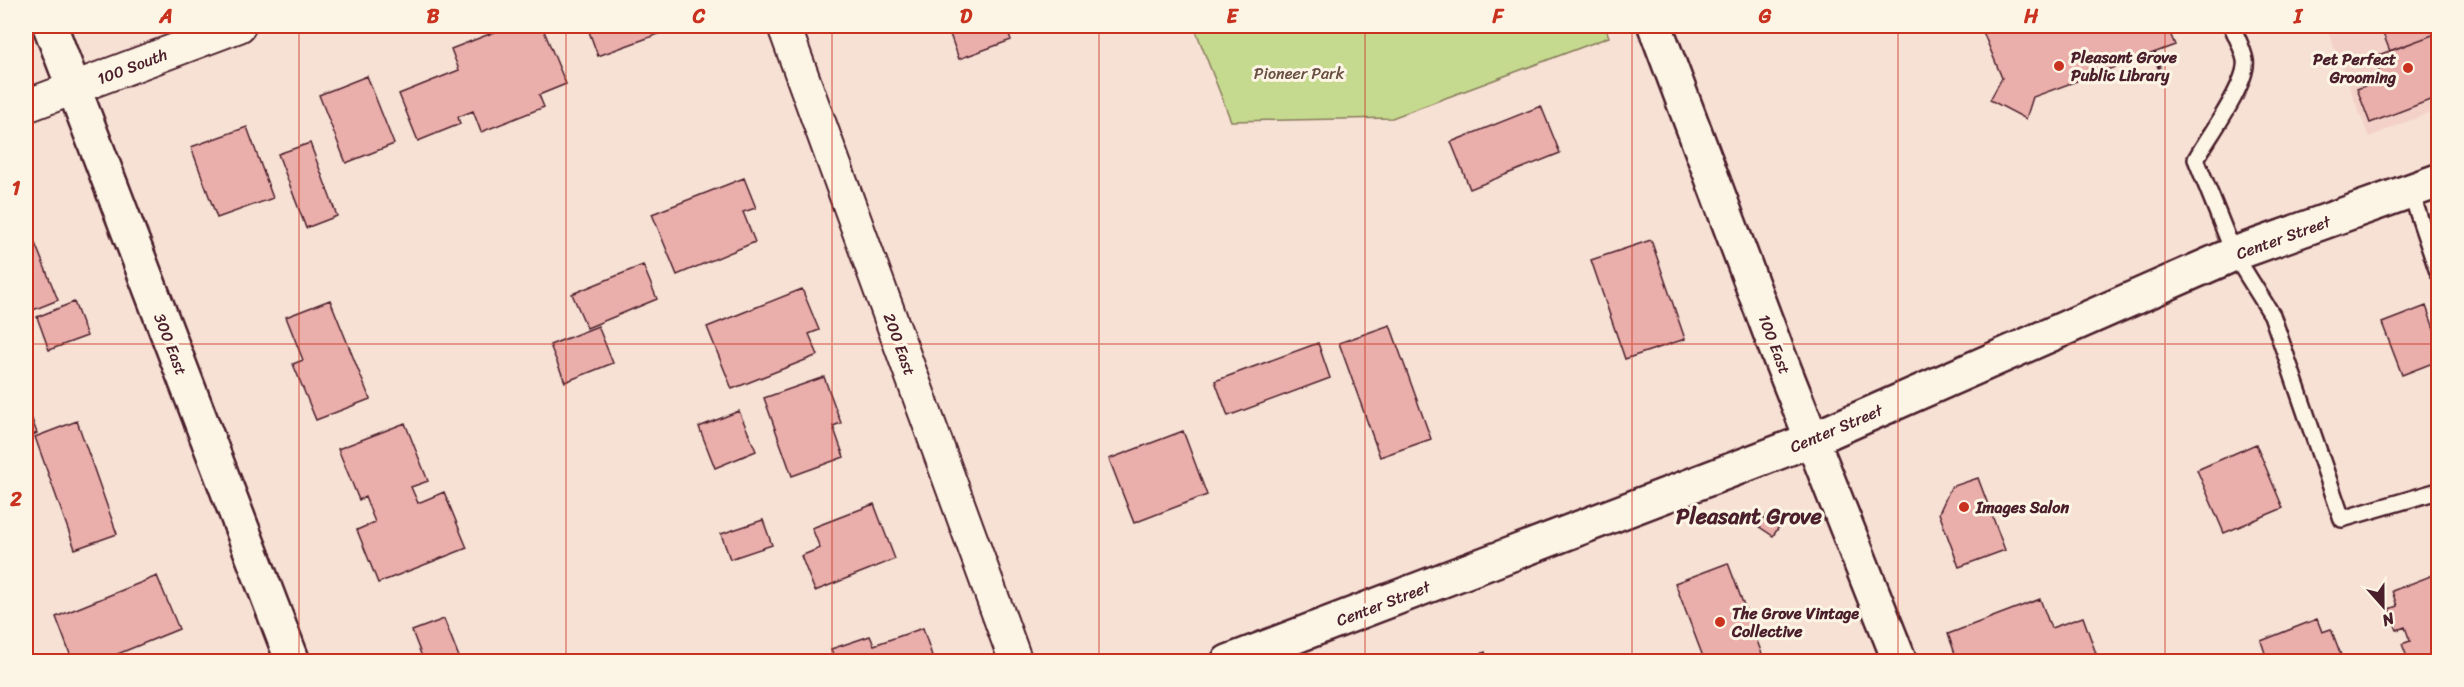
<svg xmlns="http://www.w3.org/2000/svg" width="2464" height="687" viewBox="0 0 2464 687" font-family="Sriracha,sans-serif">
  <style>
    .built { fill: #f3d1c8 }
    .green { fill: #c6da8f; stroke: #887c5d; stroke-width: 1.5 }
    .building { fill: #eaaeab; stroke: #4a1f2b; stroke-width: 1.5 }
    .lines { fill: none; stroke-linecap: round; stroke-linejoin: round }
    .service-casing { stroke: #4a1f2b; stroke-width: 20 }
    .minor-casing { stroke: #4a1f2b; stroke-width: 36 }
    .tertiary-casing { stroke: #4a1f2b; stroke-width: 38 }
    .secondary-casing { stroke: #4a1f2b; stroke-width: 38 }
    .path { stroke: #4a1f2b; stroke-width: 4; stroke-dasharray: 6 4.5; stroke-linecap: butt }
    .service { stroke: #fcf5e5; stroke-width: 15 }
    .minor { stroke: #fcf5e5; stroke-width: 32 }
    .tertiary { stroke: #fcf5e5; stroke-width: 33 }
    .secondary { stroke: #fcf5e5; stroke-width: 33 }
    .grid { fill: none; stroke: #c8321e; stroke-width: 1.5; stroke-opacity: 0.55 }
    .poi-dot { fill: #c8321e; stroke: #fcf5e5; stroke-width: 2 }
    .labels { text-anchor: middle; stroke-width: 6; stroke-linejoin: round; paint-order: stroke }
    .poi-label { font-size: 16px; font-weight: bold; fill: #4a1f2b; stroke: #fcf5e5; text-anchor: start }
    .street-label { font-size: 16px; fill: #4a1f2b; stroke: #fcf5e5 }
    .park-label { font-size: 16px; fill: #694e44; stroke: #fcf5e5 }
    .district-label { font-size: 22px; font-weight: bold; fill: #4a1f2b; stroke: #fcf5e5 }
    .neatline { fill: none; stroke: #c8321e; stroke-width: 2 }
    .grid-label { font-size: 20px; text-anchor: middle; font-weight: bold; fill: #c8321e }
  </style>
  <rect width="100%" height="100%" fill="#f7e0d4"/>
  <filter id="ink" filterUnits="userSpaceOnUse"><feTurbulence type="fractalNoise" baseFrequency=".0167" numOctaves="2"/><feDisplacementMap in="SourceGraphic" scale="12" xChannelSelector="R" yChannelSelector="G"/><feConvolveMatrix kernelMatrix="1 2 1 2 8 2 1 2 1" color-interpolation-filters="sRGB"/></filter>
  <g filter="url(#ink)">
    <path class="built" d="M2326,26H2438V109L2369,137Z"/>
    <path class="green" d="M1194,26H1605L1609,37L1392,118L1231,121Z"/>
    <path class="building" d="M510,26H542L566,84L539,95L544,107L481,132L473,111L458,117L460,124L418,141L399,94L459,70L451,49Z
      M587,26H674L675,28L598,56Z
      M947,26H1006L1011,40L959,59Z
      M1985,26H2167L2175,45L2033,97L2026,119L1990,100L2002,78L1981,27Z
      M2380,26H2438V33L2390,51Z
      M2438,33V97L2370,123L2357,89L2382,79L2373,57Z
      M367,76L394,144L346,163L319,95Z
      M1541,106L1560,153L1470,189L1451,142Z
      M247,127L273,198L217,218L191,147Z
      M310,143L337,216L306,228L278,154Z
      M744,178L756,208L743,212L755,242L677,275L652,214Z
      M26,221L58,300L26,313Z
      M1651,240L1685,339L1625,359L1591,260Z
      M643,265L657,299L587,328L572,294Z
      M802,289L819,330L809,334L818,355L732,389L707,327Z
      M330,300L370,399L316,420L293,364L303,360L286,317Z
      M74,302L87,336L49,350L37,317Z
      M2426,306L2438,340V361L2402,375L2382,323Z
      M1390,325L1431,439L1380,457L1339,343Z
      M598,326L613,363L565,382L550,345Z
      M1318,343L1330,378L1228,416L1215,381Z
      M824,377L841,423L833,426L844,457L792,476L764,398Z
      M26,403L37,433L26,438Z
      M739,411L756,451L715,468L699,427Z
      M77,421L117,534L75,549L35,437Z
      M405,423L428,481L411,487L418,503L444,492L467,548L378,583L357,530L375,522L365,497L359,500L338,449Z
      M1183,431L1207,495L1134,523L1109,459Z
      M2256,444L2283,508L2224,533L2197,470Z
      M1978,478L2005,550L1959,567L1939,513L1951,487Z
      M874,504L895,559L815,591L801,556L820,548L812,528Z
      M1768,514L1781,524L1773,536L1758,526Z
      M763,520L772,545L730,559L721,534Z
      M1728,563L1765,662H1705L1675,583Z
      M2438,573V662H2409L2402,644L2410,641L2405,627L2397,630L2389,609L2397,606L2392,591Z
      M157,576L179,629L98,662H73L56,617Z
      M2040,599L2051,628L2083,617L2099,662H1958L1948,634Z
      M444,619L461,662H424L412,631Z
      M2317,619L2322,632L2331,629L2341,655L2332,658L2333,662H2268L2261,641Z
      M923,628L934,662H836L831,649L870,636L874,645Z
      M1485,652L1489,662H1462Z"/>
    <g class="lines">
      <g class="service-casing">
        <path id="service" d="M2232,26C2236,36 2243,49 2245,60C2249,82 2208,137 2196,159L2234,254L2272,315L2342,519L2438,491
          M2410,190L2438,272"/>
      </g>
      <g class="minor-casing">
        <path id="minor" d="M784,26L1016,662
          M26,106L239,26"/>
      </g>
      <g class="tertiary-casing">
        <path id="tertiary" d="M50,26L293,662
          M1228,662L1813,439"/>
      </g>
      <g class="secondary-casing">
        <path id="secondary" d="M1655,26L1777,351L1900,662
          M1813,439L2234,254L2438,181"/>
      </g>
      <path class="path" d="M2154,53L2164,80"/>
      <use href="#service" class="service"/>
      <use href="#minor" class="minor"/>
      <use href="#tertiary" class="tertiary"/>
      <use href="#secondary" class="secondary"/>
    </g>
  </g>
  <path class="grid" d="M299,26V662M566,26V662M832,26V662M1099,26V662M1365,26V662M1632,26V662M1898,26V662M2165,26V662M26,344H2438"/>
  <g class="poi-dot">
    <circle cx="2059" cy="66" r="6"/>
    <circle cx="2408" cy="68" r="6"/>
    <circle cx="1964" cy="507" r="6"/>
    <circle cx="1720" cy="622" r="6"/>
  </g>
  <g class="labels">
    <g class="poi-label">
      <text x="2071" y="63">Pleasant Grove<tspan x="2071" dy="18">Public Library</tspan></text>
      <text x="2396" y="65" text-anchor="end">Pet Perfect<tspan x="2396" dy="18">Grooming</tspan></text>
      <text x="1976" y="513">Images Salon</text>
      <text x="1732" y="619">The Grove Vintage<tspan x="1732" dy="18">Collective</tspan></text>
    </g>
    <g class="street-label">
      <text transform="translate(132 66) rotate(-21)" y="6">100 South</text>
      <text transform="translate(2283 237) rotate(-20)" y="6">Center Street</text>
      <text transform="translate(171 344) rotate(69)" y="6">300 East</text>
      <text transform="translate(900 344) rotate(70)" y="6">200 East</text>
      <text transform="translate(1775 344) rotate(69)" y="6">100 East</text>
      <text transform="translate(1836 428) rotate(-23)" y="6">Center Street</text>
      <text transform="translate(1383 603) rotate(-21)" y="6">Center Street</text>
    </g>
    <g class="park-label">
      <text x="1299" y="79">Pioneer Park</text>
    </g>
    <g class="district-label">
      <text x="1749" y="524">Pleasant Grove</text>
    </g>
  </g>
  <rect width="2464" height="687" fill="none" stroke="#fcf5e5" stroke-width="66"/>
  <g transform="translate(2383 606) rotate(159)" stroke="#fcf5e5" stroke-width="4.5" paint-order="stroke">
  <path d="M0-4.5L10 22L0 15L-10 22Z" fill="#4a1f2b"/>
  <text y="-9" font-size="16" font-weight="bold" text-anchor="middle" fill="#4a1f2b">N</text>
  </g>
  <rect x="33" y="33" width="2398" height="621" class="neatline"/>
  <g class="grid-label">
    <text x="166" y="23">A</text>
    <text x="433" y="23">B</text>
    <text x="699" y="23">C</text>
    <text x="966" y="23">D</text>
    <text x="1232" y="23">E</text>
    <text x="1498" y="23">F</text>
    <text x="1765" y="23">G</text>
    <text x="2031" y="23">H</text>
    <text x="2298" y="23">I</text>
    <text x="16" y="195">1</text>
    <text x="16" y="506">2</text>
  </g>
</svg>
